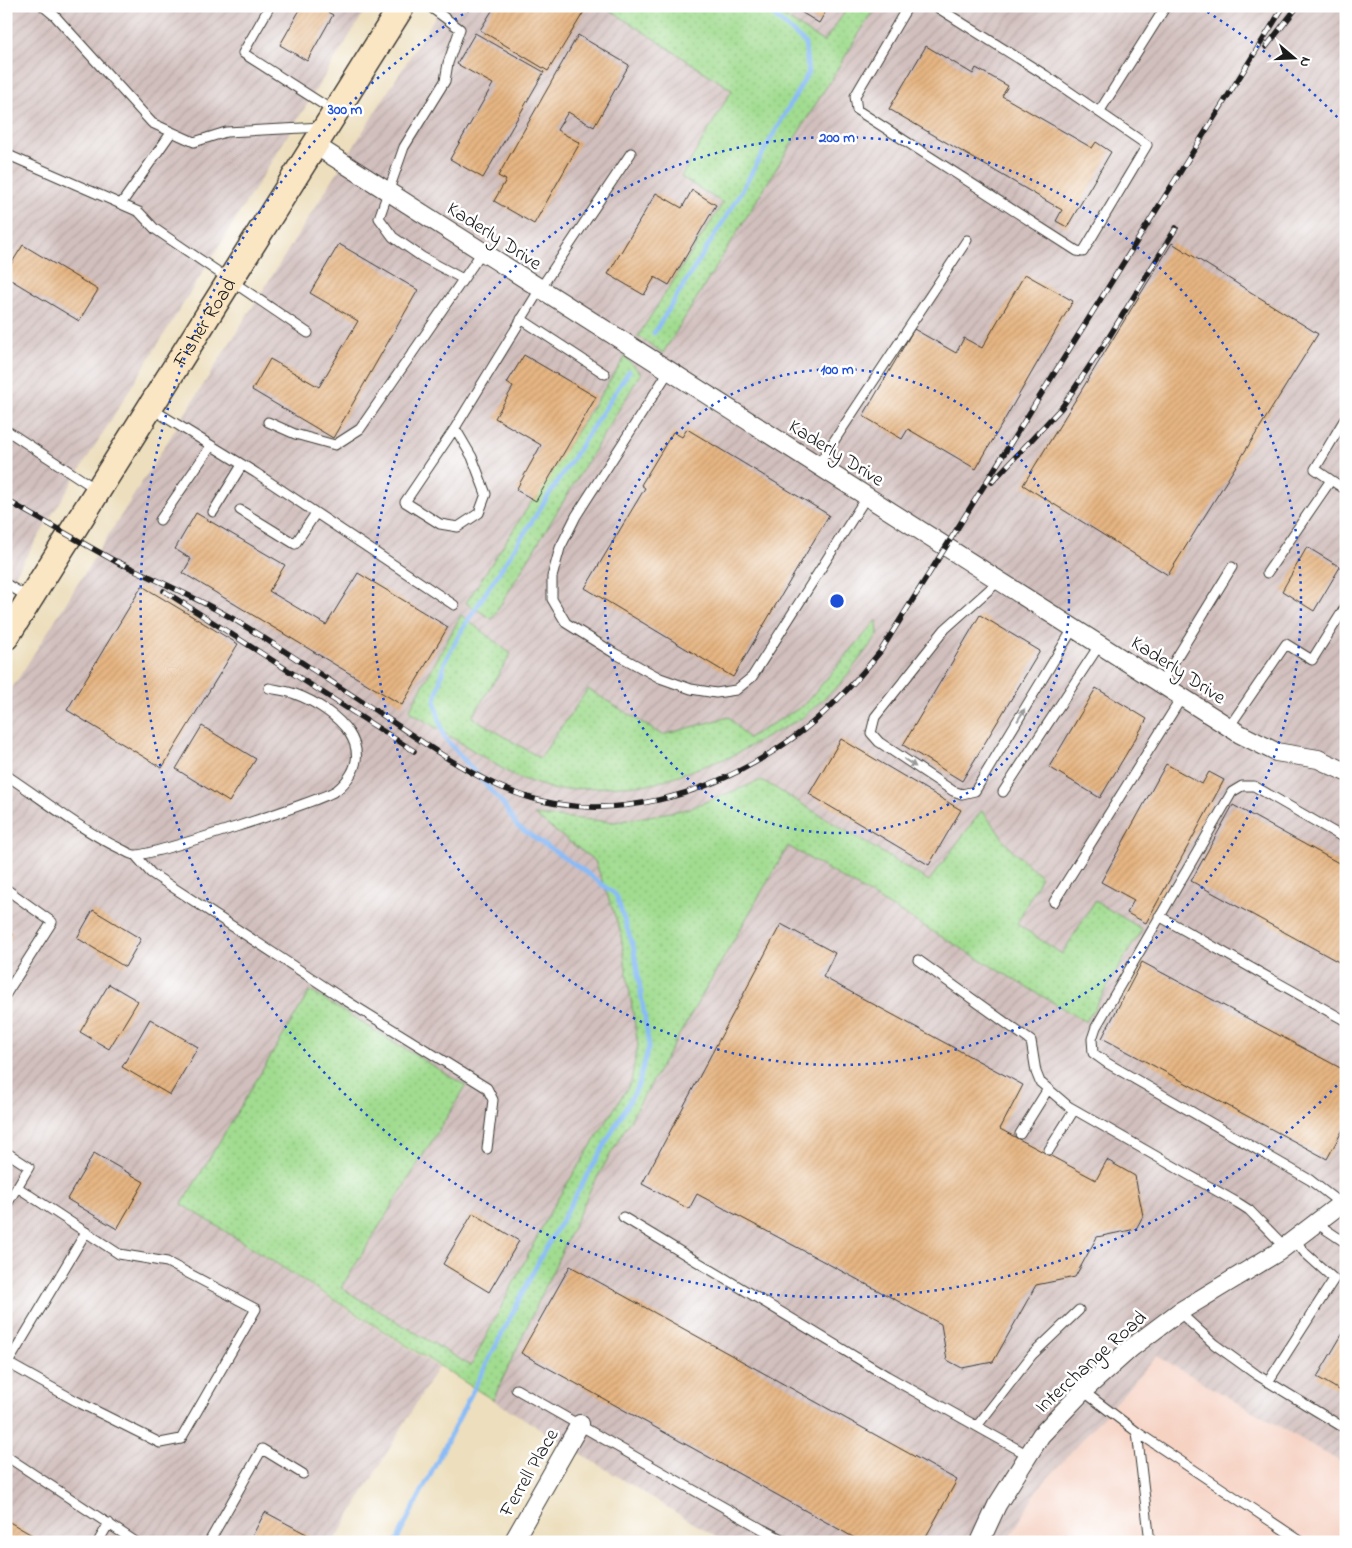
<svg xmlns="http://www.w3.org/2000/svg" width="1352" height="1548" viewBox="0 0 1352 1548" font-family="'Indie Flower',sans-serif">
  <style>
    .built { fill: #f6d2c3 }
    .industrial { fill: url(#industrial-furrows) }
    .grass { fill: url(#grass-dots); stroke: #5e7c56 }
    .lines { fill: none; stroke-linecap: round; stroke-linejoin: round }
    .stream { stroke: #89bbf6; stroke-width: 4.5 }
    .building { fill: url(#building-hatch) }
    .service-casing { stroke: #3b3934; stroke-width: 11 }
    .minor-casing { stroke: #3b3934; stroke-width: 20 }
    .secondary-casing { stroke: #3b3934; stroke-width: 28 }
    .service { stroke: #fff; stroke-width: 9 }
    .minor { stroke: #fff; stroke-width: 18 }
    .secondary { stroke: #fbe6c4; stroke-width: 25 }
    .rail-casing { stroke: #1c1c1c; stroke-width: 5.5 }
    .rail { stroke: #fff; stroke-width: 4; stroke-dasharray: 11; stroke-linecap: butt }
    .oneway { fill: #999 }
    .ring { fill: none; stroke: #1d4ed8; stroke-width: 2.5; stroke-dasharray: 2.5 5 }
    .labels { text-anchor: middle; stroke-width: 5; stroke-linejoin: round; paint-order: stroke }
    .street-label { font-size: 20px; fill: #1c1c1c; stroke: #fff }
    .centre { fill: #1d4ed8; stroke: #fff; stroke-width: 2.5 }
    .ring-label { font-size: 15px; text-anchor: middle; font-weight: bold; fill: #1d4ed8; stroke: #fff; stroke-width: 5; stroke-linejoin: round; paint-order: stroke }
  </style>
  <defs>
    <pattern id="industrial-furrows" width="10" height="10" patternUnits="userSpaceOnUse" patternTransform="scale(1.25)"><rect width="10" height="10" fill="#d1bfbd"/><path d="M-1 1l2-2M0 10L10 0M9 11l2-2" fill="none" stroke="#b3a4a2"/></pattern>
    <pattern id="grass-dots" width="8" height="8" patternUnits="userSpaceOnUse" patternTransform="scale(1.25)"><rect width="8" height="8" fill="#a1dc90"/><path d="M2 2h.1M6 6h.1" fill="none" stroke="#8abc7c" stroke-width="1.8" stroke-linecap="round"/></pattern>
    <pattern id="building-hatch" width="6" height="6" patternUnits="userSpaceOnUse" patternTransform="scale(1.25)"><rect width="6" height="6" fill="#e6b582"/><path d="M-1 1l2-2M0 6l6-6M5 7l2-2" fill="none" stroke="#c59b70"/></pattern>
  </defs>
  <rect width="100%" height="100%" fill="#fff"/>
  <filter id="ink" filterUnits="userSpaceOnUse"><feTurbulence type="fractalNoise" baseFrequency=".02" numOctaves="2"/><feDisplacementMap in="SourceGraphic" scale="10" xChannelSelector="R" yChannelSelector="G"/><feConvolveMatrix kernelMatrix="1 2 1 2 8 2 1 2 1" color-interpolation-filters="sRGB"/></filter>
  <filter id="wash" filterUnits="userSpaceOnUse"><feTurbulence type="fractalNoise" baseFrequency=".0096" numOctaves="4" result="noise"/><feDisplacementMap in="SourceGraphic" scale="20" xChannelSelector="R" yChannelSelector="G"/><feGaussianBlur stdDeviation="1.12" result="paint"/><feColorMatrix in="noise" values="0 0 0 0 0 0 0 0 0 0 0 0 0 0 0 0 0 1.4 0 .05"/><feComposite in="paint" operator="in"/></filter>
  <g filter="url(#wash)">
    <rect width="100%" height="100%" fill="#eddfbe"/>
    <path class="built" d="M1157,1356L1346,1465V1542H1008L1037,1490Z"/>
    <path class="industrial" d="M6,6H368L6,589Z
      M442,6H604L732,90L681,176L723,203L638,336L663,353L876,6H1346V1465L1157,1356L1037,1490L1008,1542H724L493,1400L591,1188L788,846L1085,1022L1142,929L1062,954L1017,924L1041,876L1010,848L982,810L929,881L762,780L687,809L616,822L535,815L595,861L620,930L638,1045L631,1082L552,1208L471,1367L341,1288L466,1086L311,991L182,1204L438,1367L334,1542H6V698Z
      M767,6H849L824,42Z"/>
    <path class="grass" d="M604,6H767L824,42L849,6H876L663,353L638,336L723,203L681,177L732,90Z
      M625,357L641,373L492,619L466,603Z
      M461,615L511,654L472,717L540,758L588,689L662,735L729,717L748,738L803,706L877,620L878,635L841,683L802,718L730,757L653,784L556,790L516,777L409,711Z
      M762,780L929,881L982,810L1010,848L1041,876L1017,924L1062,954L1095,901L1142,929L1086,1022L788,846L591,1188L493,1400L182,1204L310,991L466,1086L341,1288L471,1366L552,1208L631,1082L638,1045L620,930L595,861L534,815L616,822L687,809Z"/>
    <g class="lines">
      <path class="stream" d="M654,333L734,204L808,73L805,43L772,14L755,6
        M396,1542L542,1255L638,1086L649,1045L634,949L616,895L583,870L517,826L503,804L444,737L435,702L445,661L463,628L629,371"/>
    </g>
    <g id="blocks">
      <path class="building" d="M302,6H317L333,15L307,61L280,45Z
        M495,6H578L585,10L548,71L480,30Z
        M791,6H829L819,23Z
        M475,33L544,72L483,178L450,159L493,84L457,64Z
        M578,35L629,65L594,127L568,112L557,130L580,143L534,224L494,201L506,180L498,176Z
        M926,46L973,74L976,68L1008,86L1002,96L1092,148L1096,142L1111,152L1067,227L1056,221L1062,210L889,109Z
        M692,190L716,205L669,285L655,277L644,295L608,274L656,193L682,208Z
        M1172,243L1318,334L1168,575L1023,485Z
        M339,244L418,290L333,438L252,390L270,359L319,387L358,321L310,293Z
        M23,245L98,290L79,321L6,277V272Z
        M1025,274L1073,301L976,469L908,429L902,439L863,416L914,329L956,353L964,338L982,348Z
        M524,355L596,397L536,501L516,490L541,445L495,418L513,387L507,383Z
        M687,429L829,515L733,677L585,588L645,488L641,485L673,432L682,437Z
        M196,513L285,565L269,591L326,625L358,573L448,627L402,705L183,573L191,559L175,549Z
        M1307,547L1340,567L1314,611L1282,591Z
        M142,586L238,644L162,768L67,710Z
        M980,615L1040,651L962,781L903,745Z
        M1096,688L1147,719L1100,798L1049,767Z
        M202,726L256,759L229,802L176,769Z
        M841,739L961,810L929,865L809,794Z
        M1166,764L1202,784L1209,772L1224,780L1146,923L1127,913L1134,900L1101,882Z
        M1233,805L1346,867V966L1191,881Z
        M93,910L141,939L125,967L77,938Z
        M781,924L835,953L823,977L1023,1085L1000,1129L1096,1180L1107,1160L1135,1176L1143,1216L1136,1229L1097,1237L1075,1277L1036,1285L993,1362L962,1368L947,1360L941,1324L697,1194L689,1209L642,1184Z
        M6,930L13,934L6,946Z
        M1142,962L1346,1071V1124L1327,1159L1102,1038Z
        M109,984L138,1001L109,1049L80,1032Z
        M150,1019L198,1047L170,1095L122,1067Z
        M94,1153L144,1182L117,1229L67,1199Z
        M473,1213L519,1241L489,1292L443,1264Z
        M570,1266L957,1480L923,1542H862L521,1353Z
        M1346,1328V1394L1317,1377Z
        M265,1512L312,1537L309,1542H249Z
        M6,1520L44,1542H6Z"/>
    </g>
  </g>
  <g filter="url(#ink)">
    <use href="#blocks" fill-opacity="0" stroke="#3b3934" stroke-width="1"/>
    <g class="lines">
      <g class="service-casing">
        <path id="service" d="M43,6L55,16L152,123L194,142L226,132L323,127
          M270,6L243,53L335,112
          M429,6L460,29L448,63L445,81L404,147L379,218L393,237L422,257L463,279
          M908,6L855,96L857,110L1077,251L1083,252L1147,145L1045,75L935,6
          M1099,112L1166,6
          M6,154L139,212L155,229L308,333
          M121,204L171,133
          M521,319L605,374
          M669,371L576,516L560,548L552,577V599L566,623L614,653L660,678L691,689L716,693L736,690L752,677L867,496
          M152,409L256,473L454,605
          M268,422L295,434L335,445L360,429L482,252
          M455,428L405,502L440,524L458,527L479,513L486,494L472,457L455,428L540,289L631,153
          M6,430L96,489
          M818,465L967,240
          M1331,480L1346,490
          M240,510L295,544L316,513
          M213,512L242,465
          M160,520L211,446
          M1267,573L1331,480L1315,469L1346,417
          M1000,580L945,629L875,717L871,733L879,742L953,791L962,794L975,791L1074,627
          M6,584L28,597
          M1161,683L1232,567
          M1229,727L1286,644L1312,660L1346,606
          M6,775C44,800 81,830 121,849C125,851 131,855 135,855C148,857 326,799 337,790C384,750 336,709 295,694C287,691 278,690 269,688
          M1003,792L1100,644
          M136,856L151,873L342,998L487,1088L493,1100L487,1149
          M6,889L52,922L6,994
          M1054,902L1182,697
          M1159,916L1346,1021
          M918,960L1031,1041L1036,1072L1040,1082L1068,1106L1238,1203L1249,1210L1285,1247
          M1020,1134L1048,1089
          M1049,1150L1074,1110
          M6,1152L29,1167L6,1206
          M1341,1204L1310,1180L1107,1063L1093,1053L1092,1039L1096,1027L1232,792L1242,786H1254L1346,839
          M623,1217L887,1376L1028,1455
          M1316,1223L1346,1243
          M1179,1312L1214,1344L1257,1375L1346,1429
          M6,1362L76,1401L160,1443L181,1439L256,1309L167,1262L119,1254L17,1187
          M8,1363L86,1232
          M1268,1382L1334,1279L1305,1253L1294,1239
          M516,1389L762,1529L787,1542
          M1083,1391L1137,1432L1302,1542
          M977,1426L1032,1355L1079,1310
          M1137,1432L1150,1542
          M6,1456L136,1542
          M98,1542L109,1523
          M209,1542L262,1449L303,1474
          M1050,1542H1064"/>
      </g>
      <g class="minor-casing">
        <path id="minor" d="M315,145L1240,734L1276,752L1318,759L1346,772
          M513,1542L580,1424
          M980,1542L997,1505L1041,1435L1083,1391L1131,1348L1179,1312L1278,1252L1346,1200"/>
      </g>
      <g class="secondary-casing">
        <g id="secondary">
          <path id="s1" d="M6,637L402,6"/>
        </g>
      </g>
      <use href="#service" class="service"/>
      <use href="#minor" class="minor"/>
      <use href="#secondary" class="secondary"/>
      <g class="rail-casing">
        <path id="rail" d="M1266,47L1298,6
          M992,482L1062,407L1109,337L1176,228
          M6,500L122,565
          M116,561C156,580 197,598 235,620C278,646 319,674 361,701C408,731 462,773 513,792C607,828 714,795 793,738C826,714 854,684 880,652L1284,6
          M164,591L414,751"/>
      </g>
      <use href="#rail" class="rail"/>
    </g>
    <defs><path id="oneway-solid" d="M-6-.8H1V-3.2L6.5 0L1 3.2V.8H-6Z" transform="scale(1.25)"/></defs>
    <g class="oneway">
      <use href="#oneway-solid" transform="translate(1021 715) rotate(-59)"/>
      <use href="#oneway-solid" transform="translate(910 763) rotate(34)"/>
    </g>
  </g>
  <g class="ring">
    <circle cx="837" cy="601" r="232"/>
    <circle cx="837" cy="601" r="464"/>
    <path d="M1342 1080A696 696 0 1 1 473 8M1201 8A696 696 0 0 1 1342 122"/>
  </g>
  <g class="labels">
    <g class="street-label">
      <text transform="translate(495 235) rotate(33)" y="7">Kaderly Drive</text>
      <text dy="7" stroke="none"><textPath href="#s1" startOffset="372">Fisher Road</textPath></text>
      <text transform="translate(837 452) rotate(32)" y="7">Kaderly Drive</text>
      <text transform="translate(1179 669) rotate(33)" y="7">Kaderly Drive</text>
      <text transform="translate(1090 1361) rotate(-42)" y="7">Interchange Road</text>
      <text transform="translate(528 1472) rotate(-60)" y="7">Ferrell Place</text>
    </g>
  </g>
  <circle cx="837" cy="601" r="8" class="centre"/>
  <g class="ring-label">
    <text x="345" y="114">300 m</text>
    <text x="837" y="142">200 m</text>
    <text x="837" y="374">100 m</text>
  </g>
  <rect width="1352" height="1548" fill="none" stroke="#fff" stroke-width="25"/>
  <g transform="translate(1294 58) rotate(109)" stroke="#ffffff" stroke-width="4" paint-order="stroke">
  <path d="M0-4L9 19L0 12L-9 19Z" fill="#1c1c1c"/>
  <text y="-8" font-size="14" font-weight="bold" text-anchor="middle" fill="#1c1c1c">N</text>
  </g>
</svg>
